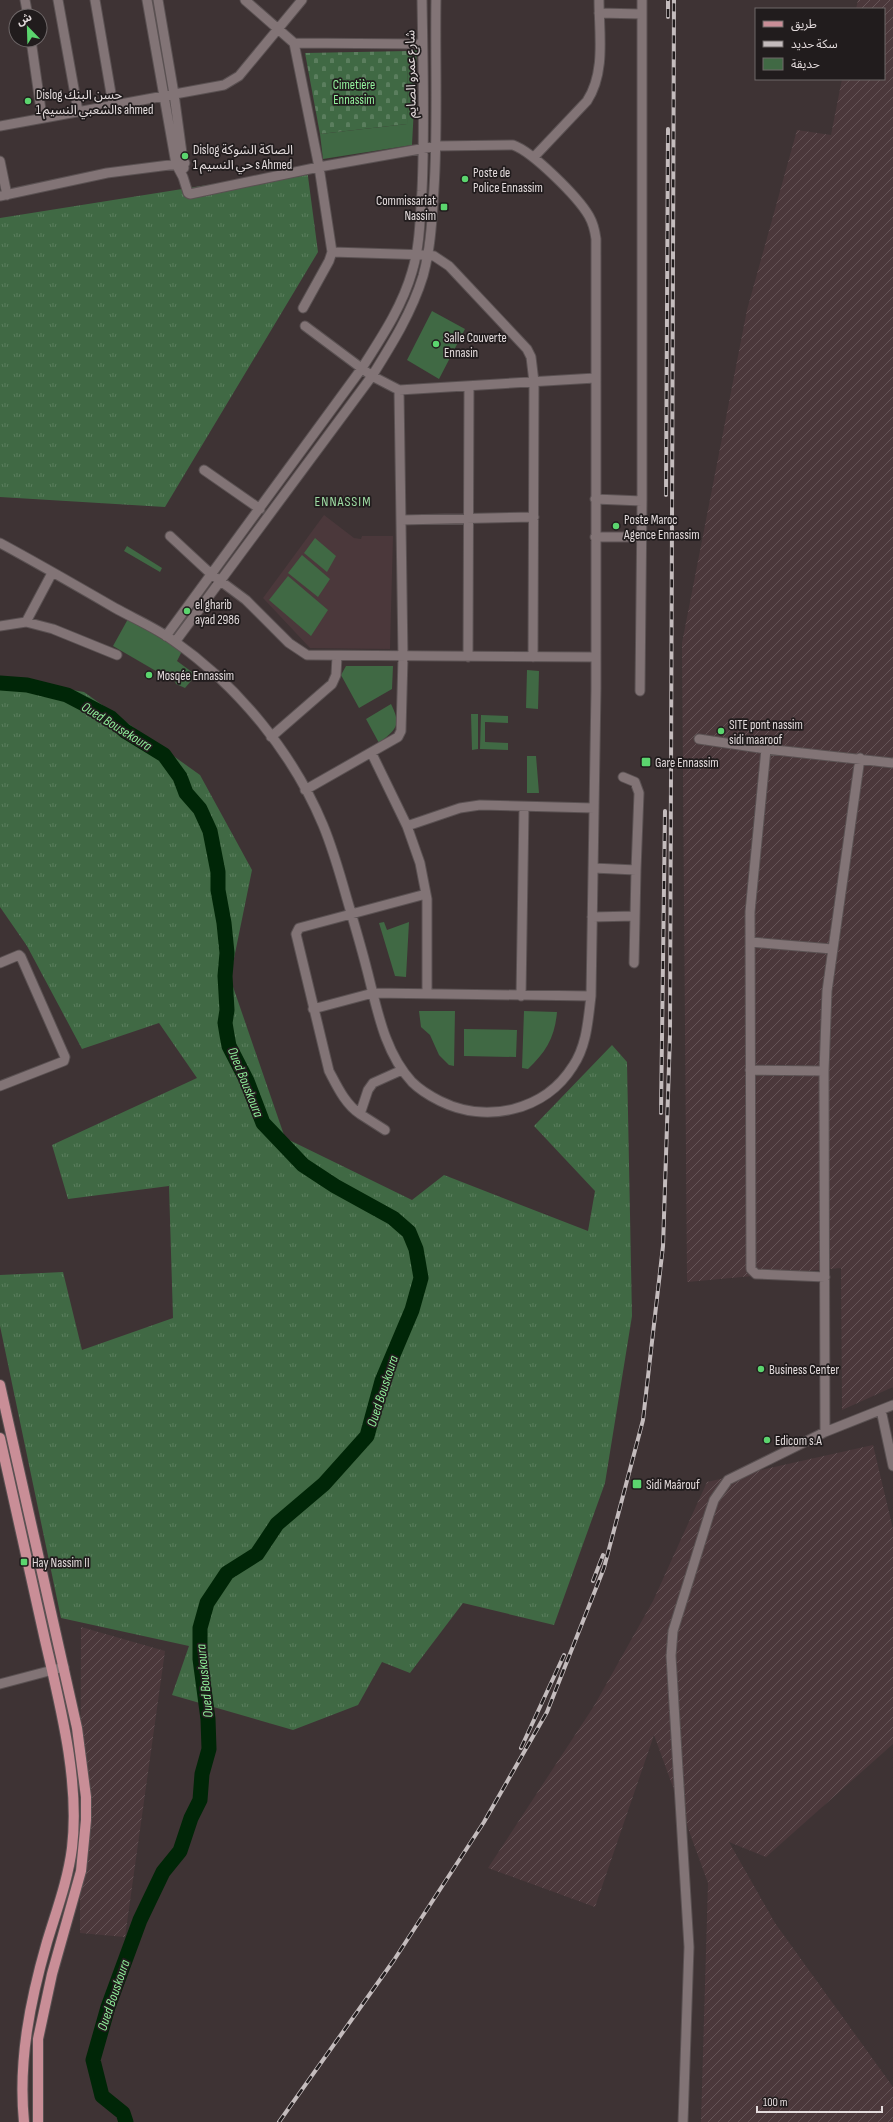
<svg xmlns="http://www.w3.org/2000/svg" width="893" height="2122" viewBox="0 0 893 2122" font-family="'Sofia Sans Condensed','Noto Sans Arabic',sans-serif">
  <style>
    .built { fill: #4b383b }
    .industrial { fill: url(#industrial-furrows) }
    .grass { fill: url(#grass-tufts) }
    .cemetery { fill: url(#cemetery-stones) }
    .green { fill: #406944 }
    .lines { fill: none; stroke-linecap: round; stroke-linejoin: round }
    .river { stroke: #002607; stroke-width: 15 }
    .minor-casing { stroke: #5a5152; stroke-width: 11 }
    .primary-casing { stroke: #5a5152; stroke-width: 12 }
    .minor { stroke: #827476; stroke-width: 9 }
    .primary { stroke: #c98e97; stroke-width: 10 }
    .rail-casing { stroke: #c4bcbd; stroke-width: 4 }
    .rail { stroke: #211c1d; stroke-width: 2.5; stroke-dasharray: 8; stroke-linecap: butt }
    .poi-dot { fill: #5bd56e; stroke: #211c1d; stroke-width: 1.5 }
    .labels { text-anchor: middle; stroke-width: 3.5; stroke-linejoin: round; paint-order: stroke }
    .street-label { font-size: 13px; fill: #e3dbdc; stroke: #211c1d }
    .park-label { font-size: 13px; fill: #94f49e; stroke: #211c1d }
    .poi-label { font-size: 13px; fill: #e3dbdc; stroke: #211c1d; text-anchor: start }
    .neighbourhood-label { font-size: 14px; letter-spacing: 1px; fill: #9edba3; stroke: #211c1d }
    .water-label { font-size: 14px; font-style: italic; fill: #8fef99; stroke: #211c1d }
  </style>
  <defs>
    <pattern id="industrial-furrows" width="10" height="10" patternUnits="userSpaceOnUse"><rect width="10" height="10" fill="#4b383b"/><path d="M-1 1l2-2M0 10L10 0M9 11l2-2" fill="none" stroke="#655457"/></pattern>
    <pattern id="grass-tufts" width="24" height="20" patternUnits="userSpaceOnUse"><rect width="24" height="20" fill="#406944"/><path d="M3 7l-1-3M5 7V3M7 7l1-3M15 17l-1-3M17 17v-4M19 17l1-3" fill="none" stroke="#5b7e5e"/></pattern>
    <pattern id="cemetery-stones" width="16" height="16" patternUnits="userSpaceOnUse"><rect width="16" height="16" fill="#406944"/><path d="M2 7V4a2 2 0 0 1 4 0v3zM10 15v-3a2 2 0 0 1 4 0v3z" fill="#5b7e5e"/></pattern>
  </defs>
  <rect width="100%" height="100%" fill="#3e3334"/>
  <path class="built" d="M324,515L354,538L361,539L362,536H393L390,649L310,648L263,598Z"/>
  <path class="industrial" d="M858,0H893V1387L842,1410L841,1268L687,1282L682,643L747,310L797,130L831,135L842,79H884V9H856Z
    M873,1445L893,1529V1744L766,1857L729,1842L775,1923L893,2087V2122H701L708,1883L654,1735L595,1907L488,1868L594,1706L653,1601L707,1482Z
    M81,1627L165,1651L125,1937L80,1933Z"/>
  <path class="grass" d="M307,169L318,252L165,507L0,497V218Z
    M0,677L84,692L200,775L252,870L230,978L285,1138L412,1200L444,1175L588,1231L595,1191L534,1126L612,1045L627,1062L632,1316L605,1483L554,1625L463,1603L410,1673L382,1662L358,1705L293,1730L172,1695L189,1646L61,1618L0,1326V1275L63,1272L82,1350L173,1318L169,1186L68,1199L52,1145L197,1078L159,1023L82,1049L27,946L0,907Z"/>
  <path class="cemetery" d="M408,51L407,124L320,134L305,53Z"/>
  <path class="green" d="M417,50L412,145L323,159L320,134L407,124L408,51Z
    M432,311L465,329L439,379L407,360Z
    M315,538L336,556L327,572L304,553Z
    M127,546L162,568L160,572L124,551Z
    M302,555L330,579L318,597L288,573Z
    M288,576L328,610L311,636L269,600Z
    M128,619L182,651L177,661L196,675L185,688L176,684L171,672L168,678L113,646Z
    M346,666H393L392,689L359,708L341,675Z
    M527,670L539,671L538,709L526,708Z
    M391,704C402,726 396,729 379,743L366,719Z
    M471,714H478V749L472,750Z
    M481,715L508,716V723L485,722V742L508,743V750L480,749Z
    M527,756H536L539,793H527Z
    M384,922L387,930L409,922L406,977L395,976L379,923Z
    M419,1011H455L454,1066L449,1065L439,1055L430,1035L421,1027Z
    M524,1011L557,1012C555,1037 546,1052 528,1069L522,1068Z
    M464,1029L517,1030L516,1057L464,1056Z"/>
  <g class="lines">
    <path class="river" d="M0,683L27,685L67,695L111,718L125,731L164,755L180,777L186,793L200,809L210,831L218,872V890L224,923L227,953L225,976L227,1010L225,1023L227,1035L229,1046L247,1081L263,1123L303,1165L335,1186L393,1218L409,1232L416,1249L421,1278L412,1310L382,1381L367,1436L324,1484L277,1524L257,1554L227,1573L207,1603L200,1628V1659L208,1719L209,1749L202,1774L200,1800L191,1818L180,1851L163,1872L140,1920L108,2007L93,2060L102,2096L123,2113L126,2122"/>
    <g class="minor-casing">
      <path id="minor" d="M25,0L28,16
        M58,0L78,111
        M95,0L113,105
        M158,0L174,94L184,168
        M245,0L294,43L319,167L332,252L329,261L303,308
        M642,0V14
        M599,13L642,14V501L640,691
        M31,40L42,117
        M294,43L422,44
        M0,126L224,85L239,76L302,0
        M534,157L587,101C606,72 599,33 599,0
        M0,161L7,195
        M0,196L107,173L185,163
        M332,252L428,255L434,256L449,266L527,349L531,357L534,382L533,657
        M305,326L372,376L399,390L403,657L401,731L398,737L305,790
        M399,390L595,378
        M204,470L260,509
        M595,499L642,501
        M401,520L534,517
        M170,536L211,574L246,600L289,643L307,655L594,657
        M595,537H642
        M0,543C39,564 77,586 115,608C135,619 156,628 174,641C238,686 293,753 323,825C333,849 340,874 347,899C354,923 361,946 367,970C377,1008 384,1052 412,1082C420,1090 430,1096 440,1101C486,1124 545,1111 573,1066C587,1045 588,1020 591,996L596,689V239C595,231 593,223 589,216C578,197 533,152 513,145L437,146L319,167L190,194L188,193L183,177L176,164L147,0
        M26,622L52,573
        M0,626L26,622L53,629L117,655
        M166,636L362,368C381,338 402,307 412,272C420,246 420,218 422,191C425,127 423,64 422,0
        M175,642L372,376C392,344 412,312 423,276C431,247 432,218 434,189C438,126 435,63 436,0
        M468,657L469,386
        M271,737L332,684L336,675L337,656
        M699,739L766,749L893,763
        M766,749L750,912L751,1269L756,1274L825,1277
        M372,754L407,826L460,808L480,805L594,808
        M623,777L635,782L639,793L636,870
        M407,826L420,863L427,899V993
        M593,868L636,870L634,963
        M592,917L635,916
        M751,942L832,949
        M0,963L19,955L21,957L65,1057L64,1061L0,1086
        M521,996L524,807
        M313,1009L373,993L591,996
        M402,1070L373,1083L368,1090L360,1114C345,1104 337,1086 329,1071L296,934L299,928L426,894
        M750,1070L824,1071
        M360,1114L385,1130
        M881,1410L893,1466
        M825,1432L824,1071L827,991L860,758
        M0,1684L64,1667
        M683,2122L689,1947L671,1656L673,1631L709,1515L714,1500L728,1480L825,1432L893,1405"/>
    </g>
    <g class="primary-casing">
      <path id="primary" d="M0,1385L77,1728L86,1797V1820L81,1871L52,1974L38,2039V2122
        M0,1438C15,1506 30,1573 45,1640C60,1705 80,1781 72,1848C68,1880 56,1912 47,1942C30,2001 18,2061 24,2122"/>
    </g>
    <use href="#minor" class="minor"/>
    <use href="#primary" class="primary"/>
    <g class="rail-casing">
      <path id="rail" d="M668,17V0
        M666,495L668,129
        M661,1113L665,811
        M593,1581L603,1555
        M521,1748L564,1655
        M279,2122L394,1960L484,1822L547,1712L604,1568L643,1420L663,1246L670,1035L674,0"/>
    </g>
    <use href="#rail" class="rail"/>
  </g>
  <g class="poi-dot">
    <circle cx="28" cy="101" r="4"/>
    <circle cx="185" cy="156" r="4"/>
    <circle cx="465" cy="179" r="4"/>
    <rect x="440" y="203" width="8" height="8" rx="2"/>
    <circle cx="436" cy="344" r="4"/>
    <circle cx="616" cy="526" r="4"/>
    <circle cx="187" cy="611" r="4"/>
    <circle cx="149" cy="675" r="4"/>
    <circle cx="721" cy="731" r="4"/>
    <rect x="641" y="757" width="10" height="10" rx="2"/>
    <circle cx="761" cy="1369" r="4"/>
    <circle cx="767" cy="1440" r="4"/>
    <rect x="632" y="1479" width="10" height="10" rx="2"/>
    <rect x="20" y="1558" width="8" height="8" rx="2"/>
  </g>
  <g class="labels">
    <g class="street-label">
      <text transform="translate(410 74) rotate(-91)" y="5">شارع عمرو الصايم</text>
    </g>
    <g class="park-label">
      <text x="354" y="89">Cimetière<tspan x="354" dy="15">Ennassim</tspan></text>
    </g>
    <g class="poi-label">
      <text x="36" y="99">Dislog حسن البنك<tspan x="36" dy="15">الشعبي النسيم 1s ahmed</tspan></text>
      <text x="193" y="154">Dislog الصاكة الشوكة<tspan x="193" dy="15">حي النسيم 1 s Ahmed</tspan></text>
      <text x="473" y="177">Poste de<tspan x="473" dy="15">Police Ennassim</tspan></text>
      <text x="436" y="205" text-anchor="end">Commissariat<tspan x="436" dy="15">Nassim</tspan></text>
      <text x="444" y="342">Salle Couverte<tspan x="444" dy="15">Ennasin</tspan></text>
      <text x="624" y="524">Poste Maroc<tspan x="624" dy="15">Agence Ennassim</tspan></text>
      <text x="195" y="609">el gharib<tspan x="195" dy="15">ayad 2986</tspan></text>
      <text x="157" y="680">Mosqée Ennassim</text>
      <text x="729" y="729">SITE pont nassim<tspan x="729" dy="15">sidi maaroof</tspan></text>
      <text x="655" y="767">Gare Ennassim</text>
      <text x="769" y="1374">Business Center</text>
      <text x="775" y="1445">Edicom s.A</text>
      <text x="646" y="1489">Sidi Maârouf</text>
      <text x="32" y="1567">Hay Nassim II</text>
    </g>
    <g class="neighbourhood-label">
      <text x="343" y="506">ENNASSIM</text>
    </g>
    <g class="water-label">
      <text transform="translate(117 726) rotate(32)" y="5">Oued Bousekoura</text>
      <text transform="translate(246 1082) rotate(68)" y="5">Oued Bouskoura</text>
      <text transform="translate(382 1391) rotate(-72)" y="5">Oued Bouskoura</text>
      <text transform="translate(204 1681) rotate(-96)" y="5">Oued Bouskoura</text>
      <text transform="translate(113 1995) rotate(-71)" y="5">Oued Bouskoura</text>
    </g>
  </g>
  <rect x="755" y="8" width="130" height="72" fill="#211c1d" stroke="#6f6869"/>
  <rect x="763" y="21" width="20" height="6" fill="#c98e97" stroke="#6f6869"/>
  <text x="791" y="28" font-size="12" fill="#e3dbdc">طريق</text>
  <rect x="763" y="41" width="20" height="6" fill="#c4bcbd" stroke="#6f6869"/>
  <text x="791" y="48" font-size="12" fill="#e3dbdc">سكة حديد</text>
  <rect x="763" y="58" width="20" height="12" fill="#406944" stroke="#6f6869"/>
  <text x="791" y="68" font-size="12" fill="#e3dbdc">حديقة</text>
  <g transform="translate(28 28) rotate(337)"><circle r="19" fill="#211c1d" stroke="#6f6869"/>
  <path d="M0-3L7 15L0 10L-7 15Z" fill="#5bd56e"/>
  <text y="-6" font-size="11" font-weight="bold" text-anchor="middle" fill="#e3dbdc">ش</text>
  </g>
  <path d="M757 2106v6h125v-6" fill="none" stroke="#e3dbdc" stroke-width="2"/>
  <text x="763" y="2106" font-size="12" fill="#e3dbdc" stroke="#211c1d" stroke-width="3" paint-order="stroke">100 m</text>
</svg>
